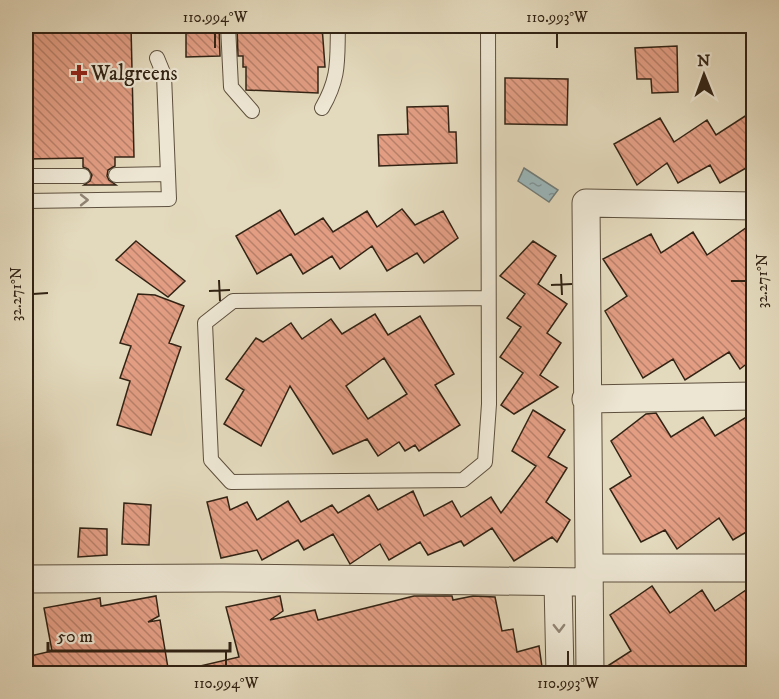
<svg xmlns="http://www.w3.org/2000/svg" width="779" height="699" viewBox="0 0 779 699" font-family="'IM FELL DW Pica',serif">
  <style>
    .water { fill: url(#water-ripples); stroke: #717c79; stroke-width: 1.5 }
    .building { fill: url(#building-back-hatch); stroke: #322314; stroke-width: 1.5; fill-rule: evenodd }
    .lines { fill: none; stroke-linecap: round; stroke-linejoin: round }
    .lane-casing { stroke: #5e503e; stroke-width: 16 }
    .street-casing { stroke: #5e503e; stroke-width: 29 }
    .lane { stroke: #ede6d3; stroke-width: 14 }
    .street { stroke: #ede6d3; stroke-width: 27 }
    .oneway { stroke: #908474 }
    .ticks { fill: none; stroke: #322314; stroke-width: 2 }
    .poi-dot { fill: #8f2418; stroke: #ede6d3; stroke-width: 2 }
    .labels { text-anchor: middle; stroke-width: 4.5; stroke-linejoin: round; paint-order: stroke }
    .poi-label { font-size: 21px; fill: #322314; stroke: #ede6d3; text-anchor: start }
    .neatline { fill: none; stroke: #322314; stroke-width: 2 }
    .ticks-label { font-size: 15px; text-anchor: middle; fill: #322314 }
  </style>
  <defs>
    <pattern id="water-ripples" width="26" height="14" patternUnits="userSpaceOnUse" patternTransform="scale(1.5)"><rect width="26" height="14" fill="#9bb7bc"/><path d="M2 4q2-2 4 0t4 0M15 11q2-2 4 0t4 0" fill="none" stroke="#7f9498"/></pattern>
    <pattern id="building-back-hatch" width="6" height="6" patternUnits="userSpaceOnUse" patternTransform="scale(1.5)"><rect width="6" height="6" fill="#e29d83"/><path d="M-1 5l2 2M0 0l6 6M5-1l2 2" fill="none" stroke="#b8806a"/></pattern>
  </defs>
  <rect width="100%" height="100%" fill="#e3d9bc"/>
  <filter id="stains"><feTurbulence type="fractalNoise" baseFrequency=".00333" numOctaves="4"/><feColorMatrix values="0 0 0 0 .2 0 0 0 0 .09 0 0 0 0 .02 0 0 0 .5 -.17"/></filter>
  <radialGradient id="worn" r=".72"><stop offset=".6" stop-color="#630" stop-opacity="0"/><stop offset="1" stop-color="#630" stop-opacity=".3"/></radialGradient>
  <path class="water" d="M524,168L558,190L549,202L518,181Z"/>
  <path class="building" d="M26,26H131L134,157H115V166L108,170L107,176L109,180L116,185H84L90,181L92,175L88,169L83,167V158L26,159Z
    M186,26H219L220,56L186,57Z
    M237,26H322L325,67H318V93L246,90V67H243V56H238Z
    M677,46L678,92L652,93L651,79H637L635,48Z
    M505,78L568,79L567,125L505,124Z
    M448,106L449,132H456L457,163L379,166L378,135L408,134L407,107Z
    M753,111V164L720,183L710,165L678,183L667,163L637,185L614,144L660,118L674,142L707,120L716,135Z
    M402,209L415,225L443,211L458,238L424,263L417,253L387,271L372,246L340,269L332,256L303,274L291,254L257,274L236,236L280,210L295,235L323,218L333,232L367,211L377,227Z
    M753,223V359L740,369L729,352L685,380L673,359L643,378L605,311L627,296L603,259L651,234L661,253L693,232L707,255Z
    M136,241L185,281L168,297L116,260Z
    M533,241L556,256L538,284L567,304L547,333L561,343L540,375L558,387L514,414L501,405L523,373L500,357L521,327L507,318L525,294L500,276Z
    M138,294L155,295L184,306L169,343L181,347L151,435L117,425L130,381L120,378L131,346L120,343Z
    M375,314L388,335L420,316L454,374L435,385L460,425L419,451L415,445L405,451L399,442L378,456L367,439L333,454L290,386L261,446L224,424L244,390L226,379L256,338L263,342L291,323L302,339L331,319L342,334ZM384,358L407,394L368,419L346,386Z
    M533,410L565,430L548,457L567,468L546,502L570,520L557,542L552,537L514,561L492,528L464,546L461,541L428,555L420,542L389,560L380,544L350,564L333,534L304,550L298,540L262,560L257,550L221,558L207,502L227,497L230,510L247,502L257,520L288,501L301,522L332,505L338,513L369,495L378,510L413,491L424,516L452,501L461,517L491,497L501,513L536,466L512,451Z
    M656,413L671,437L703,417L715,436L753,413V528L733,540L719,518L677,549L665,530L641,542L610,489L631,476L611,441L646,414Z
    M124,503L151,505L149,545L122,544Z
    M80,528L107,529V555L78,557Z
    M652,586L670,613L702,590L715,611L746,590L753,601V674H606V667L631,651L610,615Z
    M156,596L159,616L148,622L160,620L169,674H34L30,656L52,651L44,608L100,598L101,606Z
    M280,596L283,611L270,620L315,610L318,620L414,596H452L453,600L473,596L495,597L502,631L513,629L517,652L539,646L543,674H201L200,666L239,657L226,607Z"/>
  <g class="lines">
    <g class="lane-casing">
      <path id="lane" d="M228,26L231,87L252,111
        M488,26L489,404L485,462L463,480L231,482L211,460L205,323L233,301L488,298
        M322,108C340,77 337,60 338,26
        M116,175L168,174
        M26,176H83
        M26,201L169,199L164,75L157,58"/>
    </g>
    <g class="street-casing">
      <path id="street" d="M586,399L754,396
        M589,568H754
        M26,579L223,578L589,582
        M558,582L560,674
        M590,674L586,203L754,206"/>
    </g>
    <use href="#lane" class="lane"/>
    <use href="#street" class="street"/>
  </g>
  <defs><path id="oneway-chevron" d="M-2-3.5L2.5 0L-2 3.5" fill="none" stroke-width="1.6" stroke-linecap="round" stroke-linejoin="round" transform="scale(1.5)"/></defs>
  <g class="oneway">
    <use href="#oneway-chevron" transform="translate(84 200)"/>
    <use href="#oneway-chevron" transform="translate(559 628) rotate(89)"/>
  </g>
  <path class="ticks" d="M215,33V48M557,33V48M561,274L562,295M219,280L220,301M731,281H746M551,285L572,284M209,291L230,290M33,294L48,293M226,651V666M568,651V666"/>
  <path class="poi-dot" d="M76 64h6v6h6v6h-6v6h-6v-6h-6v-6h6z"/>
  <g class="labels">
    <g class="poi-label">
      <text x="91" y="80">Walgreens</text>
    </g>
  </g>
  <rect width="779" height="699" fill="none" stroke="#e3d9bc" stroke-width="66"/>
  <g transform="translate(704 75) rotate(359)" stroke="#ede6d3" stroke-width="4.5" paint-order="stroke">
  <path d="M0-4.5L10 22L0 15L-10 22Z" fill="#322314"/>
  <text y="-9" font-size="16" font-weight="bold" text-anchor="middle" fill="#322314">N</text>
  </g>
  <path d="M48 642v9h182v-9" fill="none" stroke="#322314" stroke-width="3"/>
  <text x="57" y="642" font-size="18" fill="#322314" stroke="#ede6d3" stroke-width="4.5" paint-order="stroke">50 m</text>
  <rect x="33" y="33" width="713" height="633" class="neatline"/>
  <g class="ticks-label">
    <text x="215" y="22">110.994°W</text>
    <text x="557" y="22">110.993°W</text>
    <text transform="translate(762 281) rotate(-90)" y="5">32.271°N</text>
    <text transform="translate(16 294) rotate(-90)" y="5">32.271°N</text>
    <text x="226" y="688">110.994°W</text>
    <text x="568" y="688">110.993°W</text>
  </g>
  <rect width="100%" height="100%" filter="url(#stains)"/>
  <rect width="100%" height="100%" fill="url(#worn)"/>
</svg>
